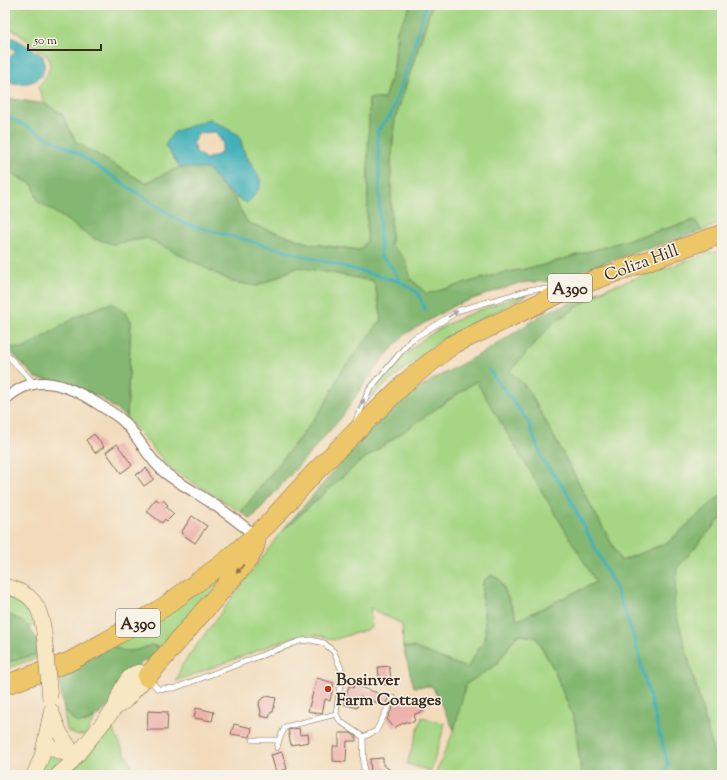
<svg xmlns="http://www.w3.org/2000/svg" width="727" height="780" viewBox="0 0 727 780" font-family="'Sorts Mill Goudy',serif">
  <style>
    .green { fill: #a6d684; stroke: #708051 }
    .forest { fill: #84b772; stroke: #607048 }
    .water { fill: #3fb0b9; stroke: #3d6d6c; fill-rule: evenodd }
    .lines { fill: none; stroke-linecap: round; stroke-linejoin: round }
    .stream { stroke: #3fb0b9; stroke-width: 3 }
    .building { fill: #eeb1ab }
    .lane-casing { stroke: #7b6855; stroke-width: 6 }
    .street-casing { stroke: #7b6855; stroke-width: 12 }
    .secondary-casing { stroke: #7b6855; stroke-width: 16 }
    .highway-casing { stroke: #7b6855; stroke-width: 20 }
    .lane { stroke: #fff; stroke-width: 5 }
    .street { stroke: #fff; stroke-width: 10 }
    .secondary { stroke: #f7e8c3; stroke-width: 15 }
    .highway { stroke: #ecc669; stroke-width: 19 }
    .secondary-bridge-casing { stroke: #7b6855; stroke-width: 16; stroke-linecap: butt }
    .secondary-bridge { stroke: #f7e8c3; stroke-width: 15 }
    .oneway { fill: #a79f9a }
    .oneway2 { fill: #8b7040 }
    .poi-dot { fill: #c8321e; stroke: #f7f3e8; stroke-width: 1.5 }
    .labels { text-anchor: middle; stroke-width: 3; stroke-linejoin: round; paint-order: stroke }
    .shield { fill: #f7f3e8; stroke: #73665b; stroke-width: 1 }
    .shield-label { font-size: 16px; font-weight: bold; fill: #3b2a1e }
    .street-label { font-size: 17px; fill: #3b2a1e; stroke: #f7f3e8 }
    .poi-label { font-size: 17px; font-weight: bold; fill: #3b2a1e; stroke: #f7f3e8; text-anchor: start }
  </style>
  <rect width="100%" height="100%" fill="#f7f3e8"/>
  <filter id="ink" filterUnits="userSpaceOnUse"><feTurbulence type="fractalNoise" baseFrequency=".025" numOctaves="2"/><feDisplacementMap in="SourceGraphic" scale="8" xChannelSelector="R" yChannelSelector="G"/><feConvolveMatrix kernelMatrix="1 2 1 2 8 2 1 2 1" color-interpolation-filters="sRGB"/></filter>
  <filter id="wash" filterUnits="userSpaceOnUse"><feTurbulence type="fractalNoise" baseFrequency=".012" numOctaves="4" result="noise"/><feDisplacementMap in="SourceGraphic" scale="16" xChannelSelector="R" yChannelSelector="G"/><feGaussianBlur stdDeviation="0.9" result="paint"/><feColorMatrix in="noise" values="0 0 0 0 0 0 0 0 0 0 0 0 0 0 0 0 0 1.4 0 .05"/><feComposite in="paint" operator="in"/></filter>
  <g filter="url(#wash)">
    <rect width="100%" height="100%" fill="#f2dbbb"/>
    <path class="green" d="M5,5H410L409,9L397,30L394,68L384,99L369,98L367,241L360,250L311,244L248,223L233,197L248,203L252,164L245,154L239,135L209,119L165,146L180,167L145,183L76,142L62,114L45,104L38,87C46,77 53,69 48,57L15,31L5,26Z
      M432,5H722V222L702,231L695,220L540,266L498,274L427,294L411,279L405,259L391,245V163L395,119Z
      M5,169L33,185L38,201L113,244L147,238L233,282L257,286L299,267L374,281L382,319L341,372L325,405L241,512L170,468L127,418L131,321L124,311L111,303L81,314L23,350L5,346Z
      M722,252V494L667,543L621,561L528,389L510,371L554,322L607,288L710,253Z
      M522,295H527L439,341L369,398L372,390C386,376 399,359 415,346C446,320 484,308 522,295Z
      M476,381L597,582L518,620L500,580L492,575L483,581L482,595L486,637L467,669L413,647H403L402,624L370,608L372,628L333,640L322,636L307,634L294,637L176,681L182,665L281,532L357,464Z
      M722,519V775H720L674,606L677,568L719,520Z
      M244,558L159,647L151,645L136,651H120L114,646Z
      M5,592C26,596 32,604 38,624L29,627L15,617L5,613Z
      M517,635L536,637L554,670L575,722L581,775H435L454,730L466,684L496,665Z
      M38,654L39,657L5,669V663Z
      M63,705L71,718L85,723L95,718L85,735H75L67,730Z
      M422,717L445,724L431,771L407,764Z
      M112,728L136,775H68Z
      M49,748L63,755L49,775H38Z"/>
    <path class="forest" d="M410,5H432L395,119L391,163V245L405,259L411,279L427,294L498,274L540,266L695,220L702,231L549,281L519,283L455,305L404,335L375,368L341,418L251,519L241,512L325,405L341,372L382,319L374,281L299,267L257,286L233,282L147,238L113,244L95,239L38,201L33,185L5,169V98L45,104L62,114L76,142L145,183L180,167L209,169L220,185L233,197L248,223L311,244L360,250L367,241L369,98L384,99L394,68L397,30L409,9Z
      M607,288L554,322L510,371L528,389L621,561L667,543L722,494V519L719,520L677,568L674,606L720,775H581L575,722L554,670L536,637L517,635L496,665L466,684L454,730L432,686L414,687L403,647H413L467,668L486,637L482,595L483,581L492,575L500,580L518,620L596,582L476,381L357,464L281,532L359,442L391,409L430,381L488,350L543,314Z
      M111,303L124,311L131,321L127,418L100,397L67,384L36,378L5,346L23,349L81,314Z
      M5,613C23,620 40,632 38,654L5,663Z
      M151,645L159,647L158,656L150,661H143C124,682 108,721 77,723C60,710 61,692 59,673L114,646C125,655 139,650 151,645Z"/>
    <path class="water" d="M5,35C20,39 29,48 43,56C50,84 26,86 5,82V58L8,59L16,50L5,45Z
      M209,119L239,135C241,141 242,148 245,154C255,176 273,179 247,203C230,195 220,185 209,169L180,167L165,145L174,132ZM216,132L223,144L220,154L206,159L196,152L193,142L199,133Z"/>
    <g class="lines">
      <path class="stream" d="M5,115L77,153L183,223L401,282
        M425,310L418,293L401,282L388,262L381,257C378,215 381,174 377,131L391,115L410,60L426,5
        M489,370L528,421L543,461L565,489L617,591L634,638L668,765L666,775"/>
    </g>
    <g id="blocks">
      <path class="building" d="M94,434L104,447L95,453L86,440Z
        M117,444L132,465L121,473L106,452Z
        M146,468L154,479L144,486L136,475Z
        M156,499L160,502L163,500L168,505L166,507L174,514L167,521L165,519L162,523L146,511Z
        M192,516L207,526L195,543L181,533Z
        M389,666L392,684L380,685L378,667Z
        M317,678L334,683L330,701L325,699L322,714L308,711Z
        M354,685L389,697L385,705L360,697L357,708L343,704L349,686L353,688Z
        M267,696L276,698L273,712H271L269,718L260,716L261,712L259,704L260,700Z
        M416,699V701L425,704L426,708L424,711L415,714L414,722H405L394,728L387,719L395,703Z
        M196,708L214,712L212,721L194,718Z
        M148,711L168,712L167,730H147Z
        M234,724L252,728L250,737L231,734Z
        M299,728L300,735L308,734L309,742L291,745L288,730Z
        M339,733H351L356,737V741H347L346,762L333,761V746H339Z
        M282,752L287,769L276,772L271,755Z
        M383,758V765L389,769L391,775H371L370,759Z"/>
    </g>
  </g>
  <g filter="url(#ink)">
    <use href="#blocks" fill-opacity="0" stroke="#7b6855" stroke-width="1"/>
    <g class="lines">
      <g class="lane-casing">
        <path id="lane" d="M5,353L34,383
          M355,423L369,390L411,340L460,310L533,289H553
          M149,679L158,689L175,688L300,641L311,640L324,643L334,652L342,671L336,714L285,727L279,740H253
          M336,714L340,721L363,737L364,775
          M363,737L376,731L393,698
          M277,748L279,740"/>
      </g>
      <g class="street-casing">
        <path id="street" d="M5,400C35,371 67,384 98,404C107,410 116,414 123,421C139,437 147,457 163,471C173,480 186,486 196,493C217,506 237,520 255,536"/>
      </g>
      <g class="secondary-casing">
        <path id="secondary" d="M5,586C32,593 40,604 44,632
          M51,711L60,733L75,756
          M45,743L58,751L75,756
          M34,775L42,756L51,713
          M58,775L69,765L115,708L125,701L147,677L140,672C126,673 118,696 115,708"/>
      </g>
      <g class="highway-casing">
        <path id="highway" d="M147,677L246,562C252,554 256,548 256,537
          M5,685L69,662L105,642L164,607L226,561L267,525L315,472L407,381L452,345L569,289L722,234"/>
      </g>
      <use href="#lane" class="lane"/>
      <use href="#street" class="street"/>
      <use href="#secondary" class="secondary"/>
      <use href="#highway" class="highway"/>
      <g class="secondary-bridge-casing">
        <path id="secondary-bridge" d="M44,632L50,699"/>
      </g>
      <use href="#secondary-bridge" class="secondary-bridge"/>
    </g>
    <defs><path id="oneway-solid" d="M-6-.8H1V-3.2L6.5 0L1 3.2V.8H-6Z"/></defs>
    <g class="oneway">
      <use href="#oneway-solid" transform="translate(453 314) rotate(-32)"/>
      <use href="#oneway-solid" transform="translate(362 404) rotate(-67)"/>
    </g>
    <use class="oneway2" href="#oneway-solid" transform="translate(240 569) rotate(130)"/>
  </g>
  <circle class="poi-dot" cx="328" cy="689" r="4"/>
  <g class="labels">
    <g class="shield">
      <rect x="548" y="274" width="44" height="28" rx="3"/>
      <rect x="116" y="609" width="44" height="28" rx="3"/>
    </g>
    <g class="shield-label">
      <text x="570" y="294">A390</text>
      <text x="138" y="629">A390</text>
    </g>
    <g class="street-label">
      <text transform="translate(641 262) rotate(-20)" y="6">Coliza Hill</text>
    </g>
    <g class="poi-label">
      <text x="336" y="685">Bosinver<tspan x="336" dy="20">Farm Cottages</tspan></text>
    </g>
  </g>
  <rect width="727" height="780" fill="none" stroke="#f7f3e8" stroke-width="20"/>
  <path d="M28 44v6h73v-6" fill="none" stroke="#3b2a1e" stroke-width="2"/>
  <text x="34" y="44" font-size="12" fill="#3b2a1e" stroke="#f7f3e8" stroke-width="3" paint-order="stroke">50 m</text>
</svg>
